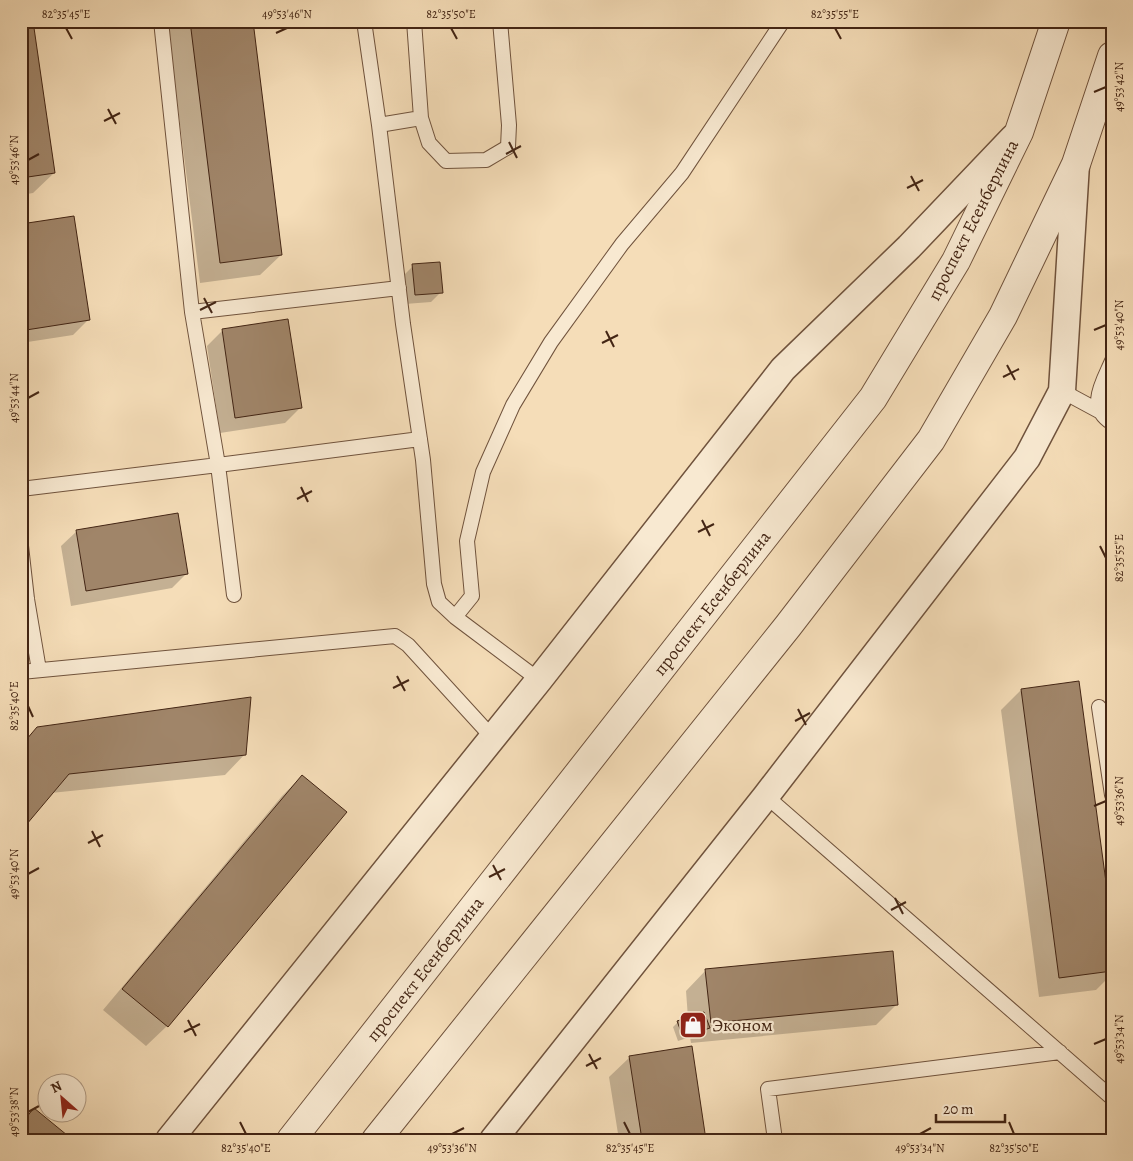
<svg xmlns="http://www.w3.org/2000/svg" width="1133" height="1161" viewBox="0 0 1133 1161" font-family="Alegreya,serif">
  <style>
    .shadow { fill: #0003 }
    .building { fill: #a08569; stroke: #432514 }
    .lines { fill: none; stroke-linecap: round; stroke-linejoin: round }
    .service-casing { stroke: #70533d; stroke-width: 16 }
    .minor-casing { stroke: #70533d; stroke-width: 29 }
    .tertiary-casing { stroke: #70533d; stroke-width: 30 }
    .service { stroke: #f8e9d1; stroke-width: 14 }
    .minor { stroke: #f8e9d1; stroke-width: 26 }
    .tertiary { stroke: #f8e9d1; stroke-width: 28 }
    .ticks { fill: none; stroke: #432514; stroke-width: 2 }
    .labels { text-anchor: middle; stroke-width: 4.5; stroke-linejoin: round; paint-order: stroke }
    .street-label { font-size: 18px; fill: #432514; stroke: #f8e9d1 }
    .poi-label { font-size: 18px; fill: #432514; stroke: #f8e9d1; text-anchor: start }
    .neatline { fill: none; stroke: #432514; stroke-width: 2 }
    .ticks-label { font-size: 12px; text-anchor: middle; fill: #432514 }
  </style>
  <rect width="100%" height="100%" fill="#f5ddb8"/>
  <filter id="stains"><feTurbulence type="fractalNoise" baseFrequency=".004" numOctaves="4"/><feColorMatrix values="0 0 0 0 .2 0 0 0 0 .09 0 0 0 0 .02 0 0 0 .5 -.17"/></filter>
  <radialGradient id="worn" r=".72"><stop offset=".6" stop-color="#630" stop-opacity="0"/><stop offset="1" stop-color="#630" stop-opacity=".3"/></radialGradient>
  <path class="shadow" d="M21,21L54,173L33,193L21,195Z
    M167,21H252L281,255L260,275L200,283Z
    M21,225L88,320L73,335L21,343Z
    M413,266L441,292L431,302L405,304L403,276Z
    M287,320L301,407L285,423L220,433L207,346L222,331Z
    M77,531L187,573L172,588L71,606L61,546Z
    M1021,690L1112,937V974L1096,990L1039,997L1001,710Z
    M38,728L245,754L225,775L51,793L21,829V744Z
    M302,776L346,812L167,1026L146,1046L103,1010L282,796Z
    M706,970L897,1004L876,1025L691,1043L690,1037L678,1041L673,1027L678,1022L688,1018L686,991Z
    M630,1057L705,1140H619L609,1077Z"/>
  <path class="building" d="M21,21H33L55,173L21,178Z
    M190,21H253L282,255L220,263Z
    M74,216L90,320L26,330L21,298V224Z
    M440,262L443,293L415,295L412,264Z
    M288,319L302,408L235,418L222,329Z
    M178,513L188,574L86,591L76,530Z
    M1079,681L1112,927V971L1059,978L1021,689Z
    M251,697L246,755L69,774L21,831V746L37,727Z
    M302,775L347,812L168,1027L122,989Z
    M893,951L898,1005L711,1023L705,969Z
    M704,1012L710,1028L683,1037L677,1021Z
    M692,1046L706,1140H642L629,1056Z
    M34,1108L73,1140H21V1124Z"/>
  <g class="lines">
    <g class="service-casing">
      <path id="service" d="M161,21L192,312L399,288
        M364,21L379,125L403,324L423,460L434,584L439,602L455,617
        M414,21L421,118L429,143L446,161L486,160L508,147L509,125L500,21
        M379,125L421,118
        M192,312L218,465L420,439
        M1112,361C1103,382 1086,407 1112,423
        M1062,391L1099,411
        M21,489L218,465L234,595
        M21,546L27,599L39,670
        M21,672L395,636L408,645L492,737
        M539,680L455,617L472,596L467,541L483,472L513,405L551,342L622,244L682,173L783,21
        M1099,707L1112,795
        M766,796L1112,1098
        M775,1140L768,1089L1060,1052"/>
    </g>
    <g class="minor-casing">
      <path id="minor" d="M169,1140L539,680L783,369L909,247L1013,138
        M493,1140L766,796L1027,458L1062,391L1076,164"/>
    </g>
    <g class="tertiary-casing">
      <path id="tertiary" d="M291,1140L873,398L956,261L1019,132L1056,21
        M376,1140L788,626L931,440L1003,316L1076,164L1112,56"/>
    </g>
    <use href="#service" class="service"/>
    <use href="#minor" class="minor"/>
    <use href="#tertiary" class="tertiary"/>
  </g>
  <path class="ticks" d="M66,28L72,39M451,28L457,39M835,28L841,39M276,33L287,28M1094,92L1106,87M108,109L116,124M104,121L120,113M509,142L517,158M506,154L521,146M28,160L39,154M911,176L919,191M907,188L923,180M204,298L212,313M200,310L216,302M1094,330L1106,325M606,331L614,347M602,343L618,335M1007,365L1015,380M1003,377L1019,369M28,398L39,392M301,487L308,502M297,499L312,491M702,520L710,536M698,532L714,524M1100,546L1106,558M397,676L405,691M393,688L409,680M28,706L33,717M798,709L806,725M795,721L810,713M1094,806L1106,801M92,831L100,847M88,843L103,835M493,865L501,880M28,874L39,868M489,877L505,869M895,898L903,914M891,910L906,902M188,1020L196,1036M184,1032L200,1024M1094,1044L1106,1039M589,1054L597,1069M586,1066L601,1058M28,1112L39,1106M240,1122L246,1134M624,1122L630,1134M1009,1122L1014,1134M452,1134L464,1128M920,1134L931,1128"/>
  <defs>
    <g id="shop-square" transform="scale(1.4375)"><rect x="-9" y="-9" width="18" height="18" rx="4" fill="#8f2418" stroke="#f8e9d1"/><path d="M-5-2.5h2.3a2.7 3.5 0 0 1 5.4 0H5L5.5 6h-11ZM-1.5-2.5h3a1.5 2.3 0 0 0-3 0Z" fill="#fff"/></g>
  </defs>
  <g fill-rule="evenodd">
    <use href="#shop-square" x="693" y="1025"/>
  </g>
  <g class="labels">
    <g class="street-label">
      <text transform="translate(973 220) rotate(-63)" y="6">проспект Есенберлина</text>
      <text transform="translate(712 603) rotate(-52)" y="6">проспект Есенберлина</text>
      <text transform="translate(425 969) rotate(-52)" y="6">проспект Есенберлина</text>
    </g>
    <g class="poi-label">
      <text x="712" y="1031">Эконом</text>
    </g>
  </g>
  <rect width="1133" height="1161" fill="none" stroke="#f5ddb8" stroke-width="55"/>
  <g transform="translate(62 1098) rotate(333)"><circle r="24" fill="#f8e9d1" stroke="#b09b85"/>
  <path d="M0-4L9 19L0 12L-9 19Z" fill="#8f2418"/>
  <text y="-8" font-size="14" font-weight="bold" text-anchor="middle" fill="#432514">N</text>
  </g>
  <path d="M936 1114v8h69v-8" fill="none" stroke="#432514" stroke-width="2.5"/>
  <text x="943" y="1114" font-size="15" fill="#432514" stroke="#f8e9d1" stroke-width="4" paint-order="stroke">20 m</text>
  <rect x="28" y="28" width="1078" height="1106" class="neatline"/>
  <g class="ticks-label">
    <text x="66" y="18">82°35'45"E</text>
    <text x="287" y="18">49°53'46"N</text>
    <text x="451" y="18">82°35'50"E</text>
    <text x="835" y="18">82°35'55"E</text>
    <text transform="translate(1119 87) rotate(-90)" y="4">49°53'42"N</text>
    <text transform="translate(14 160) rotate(-90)" y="4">49°53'46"N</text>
    <text transform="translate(1119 325) rotate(-90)" y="4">49°53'40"N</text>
    <text transform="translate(14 398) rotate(-90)" y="4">49°53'44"N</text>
    <text transform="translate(1119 558) rotate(-90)" y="4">82°35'55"E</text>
    <text transform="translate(14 706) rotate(-90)" y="4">82°35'40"E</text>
    <text transform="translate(1119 801) rotate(-90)" y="4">49°53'36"N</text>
    <text transform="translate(14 874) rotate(-90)" y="4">49°53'40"N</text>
    <text transform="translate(1119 1039) rotate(-90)" y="4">49°53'34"N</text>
    <text transform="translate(14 1112) rotate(-90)" y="4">49°53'38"N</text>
    <text x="246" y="1152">82°35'40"E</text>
    <text x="452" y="1152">49°53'36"N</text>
    <text x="630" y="1152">82°35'45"E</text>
    <text x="920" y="1152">49°53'34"N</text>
    <text x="1014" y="1152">82°35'50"E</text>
  </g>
  <rect width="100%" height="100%" filter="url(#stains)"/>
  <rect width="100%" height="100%" fill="url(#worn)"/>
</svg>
